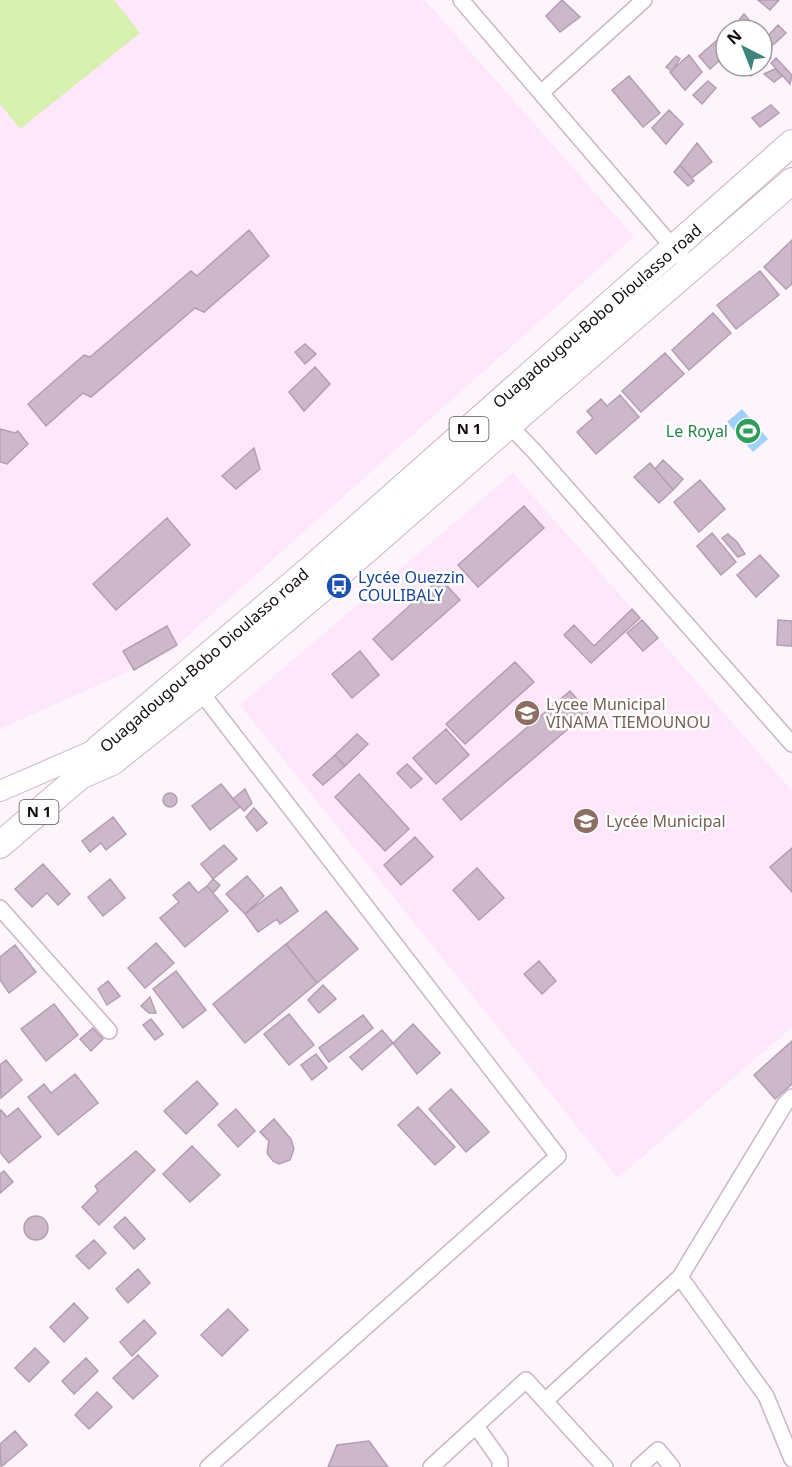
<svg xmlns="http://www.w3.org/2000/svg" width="792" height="1467" viewBox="0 0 792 1467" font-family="'Noto Sans',sans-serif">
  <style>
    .built { fill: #fee6fb }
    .green { fill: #d9f1b0 }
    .water { fill: #9fd1fb }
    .building { fill: #cdb7cb; stroke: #b49eb1; stroke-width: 1.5 }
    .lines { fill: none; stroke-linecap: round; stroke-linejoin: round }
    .minor-casing { stroke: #cbb5c9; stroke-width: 18 }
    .tertiary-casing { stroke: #cbb5c9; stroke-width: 22 }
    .trunk-casing { stroke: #cbb5c9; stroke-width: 28 }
    .minor { stroke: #fff; stroke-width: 15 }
    .tertiary { stroke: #fff; stroke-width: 20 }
    .trunk { stroke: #fff; stroke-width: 26 }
    .labels { text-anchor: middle; stroke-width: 5; stroke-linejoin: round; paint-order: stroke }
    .shield { fill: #fff; stroke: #5a5459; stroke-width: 1.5 }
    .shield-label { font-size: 15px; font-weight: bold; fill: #130b12 }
    .street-label { font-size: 16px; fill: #130b12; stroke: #fff }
    .leisure-label { font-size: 16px; fill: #27864d; stroke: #fff; text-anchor: end }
    .transit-label { font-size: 16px; fill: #164399; stroke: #fff; text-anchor: start }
    .education-label { font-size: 16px; fill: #785e54; stroke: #fff; text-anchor: start }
  </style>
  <rect width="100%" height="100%" fill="#fdf4fc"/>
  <path class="built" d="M0,0H425L634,237L177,645L174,651L0,729Z
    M513,473L792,791V1027L618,1178L240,705Z"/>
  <path class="green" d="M0,0H114L140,33L20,129L0,104Z"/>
  <path class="water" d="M742,409L768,439L753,452L727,422Z"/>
  <path class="building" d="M562,0L580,17L560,32L546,16Z
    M758,0H779L770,10Z
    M744,14L755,27L752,30H731Z
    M778,25L786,33L773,45L766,38Z
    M725,33L726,55L710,69L699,56Z
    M762,48L771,58L751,76L742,66H762Z
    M689,55L702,72L685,90L670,72Z
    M676,56L680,59L672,71L666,67Z
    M776,58L792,75L790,84L771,63Z
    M775,69L782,76L774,82L764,74Z
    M629,76L660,113L643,127L612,90Z
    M708,81L716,88L702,104L693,95Z
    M771,105L779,113L760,127L752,118Z
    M669,110L683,124L666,144L652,128Z
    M697,143L712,162L692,178L680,165Z
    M680,165L694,181L688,186L674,172Z
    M249,230L269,256L204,312L195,308L91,397L83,393L46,426L28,404L84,355L90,357L191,271L197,276Z
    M792,240V284L786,289L764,267Z
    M760,271L779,295L736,329L717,305Z
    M713,313L731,333L689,370L672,350Z
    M305,344L316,354L305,364L295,352Z
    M665,353L684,374L641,412L622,391Z
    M315,367L330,384L304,411L289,392Z
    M620,395L639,417L596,454L577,432L593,418L587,411L601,399L607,406Z
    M0,429L15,433L18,431L28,444L7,464L0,462Z
    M254,448L260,469L236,489L222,476Z
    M663,460L683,479L673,490L655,469Z
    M650,463L673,490L659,503L634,477Z
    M700,480L725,509L699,532L674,502Z
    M524,506L544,528L478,587L458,565Z
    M167,518L190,545L116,610L93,584Z
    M712,533L736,562L721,575L697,546Z
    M728,534L737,542L745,554L738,557L722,538Z
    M760,555L779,576L756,597L737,575Z
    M440,578L460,600L392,660L373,639Z
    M632,609L640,618L591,663L564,635L574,625L594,646Z
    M642,620L658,638L643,651L627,633Z
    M778,620L792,621V646L777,645Z
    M167,626L177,645L134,670L123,651Z
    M360,651L379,675L352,698L332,674Z
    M515,662L534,682L465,744L446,724Z
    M570,691L588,712L461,820L443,799Z
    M446,729L469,755L436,784L413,758Z
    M357,734L368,744L345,766L335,755Z
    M335,755L345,766L323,785L313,775Z
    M407,764L422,779L411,788L397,773Z
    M359,774L409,829L385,851L335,797Z
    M221,784L240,807L210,830L192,806Z
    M245,789L252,803L244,811L233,799Z
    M163 800a7 7 0 1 1 14 0a7 7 0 1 1-14 0Z
    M254,808L267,823L257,831L246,817Z
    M113,817L126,834L106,850L101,843L90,852L82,841Z
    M415,837L433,857L401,885L384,865Z
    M224,845L237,859L213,879L201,864Z
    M792,848V892L770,867Z
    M43,864L70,894L58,905L47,893L32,907L15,889Z
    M477,868L504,898L479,920L453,890Z
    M247,876L264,896L245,914L226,894Z
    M110,879L125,898L103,916L88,897Z
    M213,879L220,885L213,893L207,886Z
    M189,882L198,893L207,886L228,911L185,947L160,918L179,902L173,895Z
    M281,887L298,911L280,924L277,919L258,932L245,914Z
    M326,911L358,949L317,983L286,944Z
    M156,943L174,963L145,988L128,968Z
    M286,944L317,983L245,1043L213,1004Z
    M15,945L36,972L9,993L0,980V957Z
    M539,961L556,981L542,994L524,974Z
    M176,971L206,1010L183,1028L153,989Z
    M108,981L120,996L107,1005L98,989Z
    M323,985L336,999L319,1013L308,1000Z
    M150,997L156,1013H149L141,1006Z
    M54,1004L78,1035L46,1061L21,1029Z
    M289,1014L314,1045L289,1065L264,1034Z
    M363,1015L373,1028L329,1062L319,1048Z
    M151,1019L163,1034L155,1040L143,1025Z
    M413,1024L440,1053L417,1074L393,1043Z
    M93,1028L103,1039L91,1051L80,1039Z
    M382,1030L393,1043L362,1070L350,1057Z
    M792,1041V1084L775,1099L754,1075Z
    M316,1054L327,1068L312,1080L301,1065Z
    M6,1060L22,1080L1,1098L0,1065Z
    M75,1074L98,1103L58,1135L28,1097L44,1084L51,1093Z
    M197,1081L218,1104L186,1134L164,1111Z
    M451,1089L489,1132L466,1152L429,1109Z
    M418,1107L455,1147L435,1165L398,1125Z
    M18,1108L41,1137L9,1163L0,1152V1112L1,1110L7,1117Z
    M236,1109L255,1131L238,1147L218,1125Z
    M274,1119L291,1139L294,1149L290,1160L279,1164L273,1161L267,1153L269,1141L260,1132Z
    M192,1146L220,1175L190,1202L163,1174Z
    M136,1151L155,1170L99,1225L82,1207L98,1191L95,1186Z
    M4,1171L13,1182L0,1193V1174Z
    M24 1228a12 12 0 1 1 24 0a12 12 0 1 1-24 0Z
    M125,1217L145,1239L134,1249L114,1227Z
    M94,1240L106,1253L89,1269L76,1256Z
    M138,1269L150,1283L128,1303L116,1289Z
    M74,1303L88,1318L64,1342L50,1327Z
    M228,1309L248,1330L222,1356L201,1335Z
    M144,1320L156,1333L132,1356L120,1342Z
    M35,1348L49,1362L29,1382L15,1368Z
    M138,1355L158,1376L133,1399L113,1378Z
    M86,1358L98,1371L74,1394L62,1381Z
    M97,1392L112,1407L89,1429L75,1415Z
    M15,1431L27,1445L1,1467L0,1444Z
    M369,1441L388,1467H328L337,1445Z"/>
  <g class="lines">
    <g class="minor-casing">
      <path id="minor" d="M461,0L690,267
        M541,93L644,0
        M505,421L534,451L792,744
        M197,687L558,1156L208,1467
        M0,908L109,1031
        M680,1277L766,1396L792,1459
        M545,1401L680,1277L785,1104L792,1097
        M476,1426L500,1460V1467
        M431,1467L526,1380L605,1467
        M639,1467L658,1450L672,1467"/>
    </g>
    <g class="tertiary-casing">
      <path id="tertiary" d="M0,791L99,748"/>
    </g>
    <g class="trunk-casing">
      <path id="trunk" d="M80,776L112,762L200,692L333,579L509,425L792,181
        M0,845L78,778L99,748L314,566L792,143"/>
    </g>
    <use href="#minor" class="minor"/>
    <use href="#tertiary" class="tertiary"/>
    <use href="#trunk" class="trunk"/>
  </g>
  <defs>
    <g id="stadium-disc" transform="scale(1.35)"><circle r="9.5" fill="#2e9e5b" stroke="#fff"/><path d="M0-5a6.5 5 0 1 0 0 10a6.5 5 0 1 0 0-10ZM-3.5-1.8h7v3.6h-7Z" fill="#fff"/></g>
    <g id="bus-disc" transform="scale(1.35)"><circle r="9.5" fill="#1a4fb4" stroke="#fff"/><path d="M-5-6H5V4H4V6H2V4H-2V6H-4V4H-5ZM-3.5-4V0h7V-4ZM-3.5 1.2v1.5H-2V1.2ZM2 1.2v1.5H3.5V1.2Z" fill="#fff"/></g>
    <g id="school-disc" transform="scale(1.35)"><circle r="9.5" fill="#8d6e63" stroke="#fff"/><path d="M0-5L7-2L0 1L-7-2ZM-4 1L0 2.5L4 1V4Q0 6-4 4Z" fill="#fff"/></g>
  </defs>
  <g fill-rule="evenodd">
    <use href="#stadium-disc" x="748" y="431"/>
    <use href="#bus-disc" x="339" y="586"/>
    <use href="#school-disc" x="527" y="713"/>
    <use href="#school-disc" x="586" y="821"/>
  </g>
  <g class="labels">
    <g class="shield">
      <rect x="449.5" y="417" width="39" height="24" rx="4.5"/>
      <rect x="19.5" y="800" width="39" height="24" rx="4.5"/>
    </g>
    <g class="shield-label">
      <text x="469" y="434">N 1</text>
      <text x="39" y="817">N 1</text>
    </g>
    <g class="street-label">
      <text transform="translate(597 316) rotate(-41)" y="6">Ouagadougou-Bobo Dioulasso road</text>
      <text transform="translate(204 660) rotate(-41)" y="6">Ouagadougou-Bobo Dioulasso road</text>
    </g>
    <g class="leisure-label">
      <text x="728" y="437">Le Royal</text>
    </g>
    <g class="transit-label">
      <text x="358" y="583">Lycée Ouezzin<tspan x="358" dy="18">COULIBALY</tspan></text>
    </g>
    <g class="education-label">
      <text x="546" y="710">Lycee Municipal<tspan x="546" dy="18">VINAMA TIEMOUNOU</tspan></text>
      <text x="606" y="827">Lycée Municipal</text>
    </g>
  </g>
  <g transform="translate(744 48) rotate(318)"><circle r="28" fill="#ffffff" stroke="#a19da0" stroke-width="1.5"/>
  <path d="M0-4.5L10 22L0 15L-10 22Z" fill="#3e847c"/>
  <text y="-9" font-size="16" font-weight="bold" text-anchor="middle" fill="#130b12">N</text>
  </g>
</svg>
